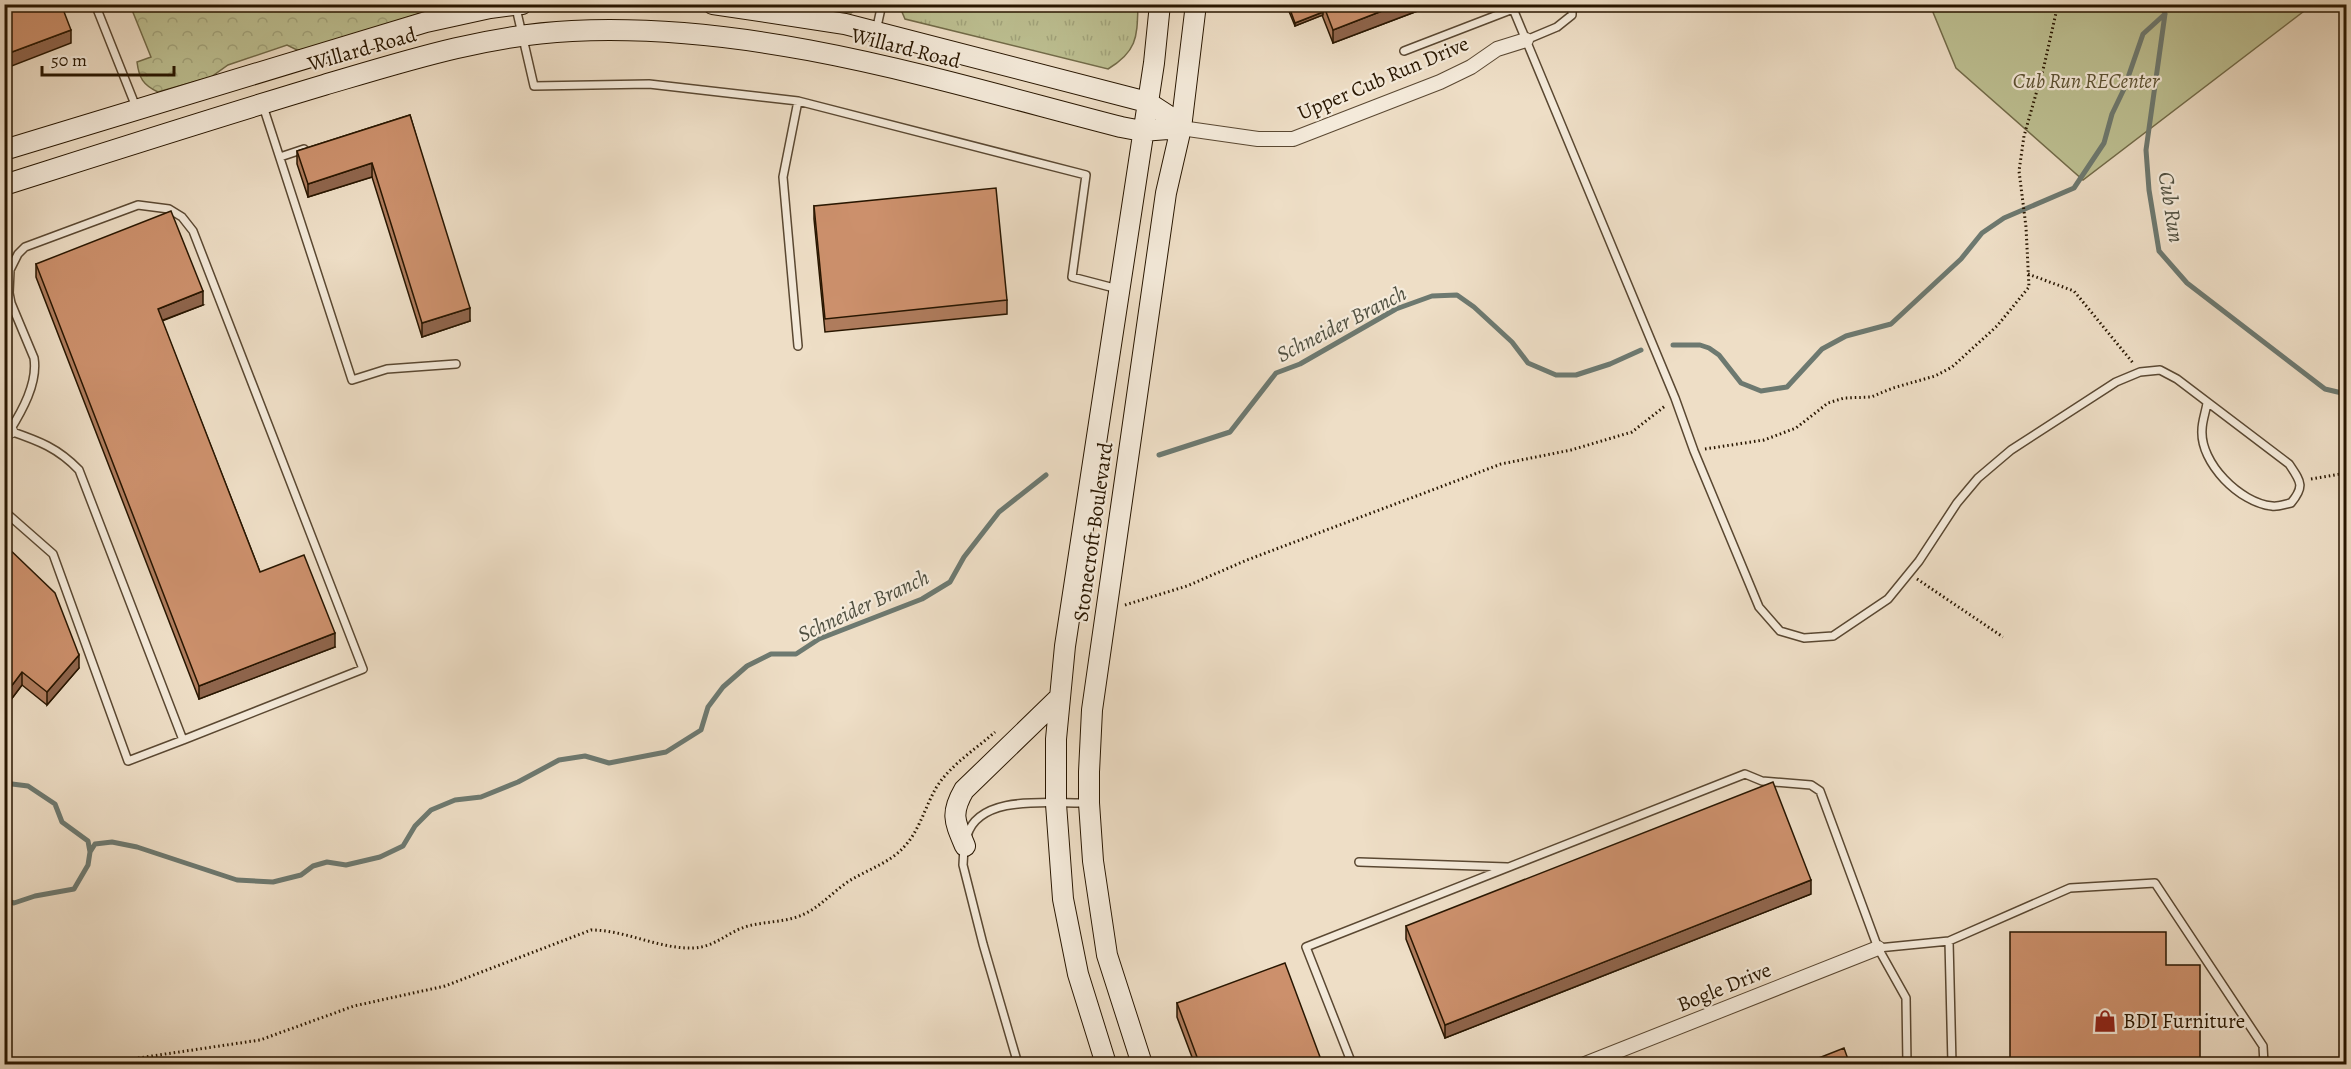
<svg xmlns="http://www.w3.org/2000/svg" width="2351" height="1069" viewBox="0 0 2351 1069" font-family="Alegreya,serif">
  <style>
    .grass { fill: url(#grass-tufts); stroke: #726b49; stroke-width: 1.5 }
    .forest { fill: url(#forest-crowns); stroke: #726b49; stroke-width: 1.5 }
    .green { fill: #bdc092; stroke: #726b49; stroke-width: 1.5 }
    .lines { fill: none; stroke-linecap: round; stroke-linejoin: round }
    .stream { stroke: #6d7970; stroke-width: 5 }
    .lane-casing { stroke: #5a4832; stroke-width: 10 }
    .street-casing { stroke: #5a4832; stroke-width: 16 }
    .secondary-casing { stroke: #281600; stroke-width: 22 }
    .path { stroke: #281600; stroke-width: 3; stroke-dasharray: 1.5 3; stroke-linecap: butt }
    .lane { stroke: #f4eada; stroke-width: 7 }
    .street { stroke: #f4eada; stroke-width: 14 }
    .secondary { stroke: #f4eada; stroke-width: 20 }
    .wall { fill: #af7c5d; stroke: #281600; stroke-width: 1.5 }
    .shaded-wall { fill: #8f654c; stroke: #281600; stroke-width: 1.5 }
    .building { fill: #cc906c; stroke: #281600; stroke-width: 1.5 }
    .labels { text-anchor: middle; stroke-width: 4.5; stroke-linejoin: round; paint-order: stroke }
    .street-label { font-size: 21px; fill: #281600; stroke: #f4eada }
    .park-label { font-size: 21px; font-style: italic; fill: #5c5233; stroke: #f4eada }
    .poi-label { font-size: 21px; fill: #281600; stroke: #f4eada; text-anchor: start }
    .water-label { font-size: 22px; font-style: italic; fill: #505041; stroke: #f4eada }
  </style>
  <defs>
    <pattern id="grass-tufts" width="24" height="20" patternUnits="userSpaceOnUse" patternTransform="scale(1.5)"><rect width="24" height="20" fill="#bdc092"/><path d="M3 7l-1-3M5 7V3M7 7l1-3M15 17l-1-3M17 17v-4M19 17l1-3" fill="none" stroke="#a2a47c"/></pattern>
    <pattern id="forest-crowns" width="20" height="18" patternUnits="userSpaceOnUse" patternTransform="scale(1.5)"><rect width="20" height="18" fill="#bdc092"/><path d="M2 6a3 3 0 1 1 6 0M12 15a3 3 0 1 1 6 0" fill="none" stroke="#a2a47c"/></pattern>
  </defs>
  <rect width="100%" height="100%" fill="#eedec6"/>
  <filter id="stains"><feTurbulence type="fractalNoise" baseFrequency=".00333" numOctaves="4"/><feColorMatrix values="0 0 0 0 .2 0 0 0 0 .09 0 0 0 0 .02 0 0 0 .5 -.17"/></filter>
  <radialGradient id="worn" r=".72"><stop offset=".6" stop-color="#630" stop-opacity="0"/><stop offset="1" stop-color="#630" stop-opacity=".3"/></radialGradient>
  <path class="grass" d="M899,5H1138C1137,36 1138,51 1108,69L905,19Z"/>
  <path class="forest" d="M130,5H459L428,11L307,49L297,50L287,45L228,65L211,77L158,92C143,85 139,78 137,62L151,57Z
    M793,5L862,4V5L851,13Z"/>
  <path class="green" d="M1930,5H2312L2083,180L1956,68Z"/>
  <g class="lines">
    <path class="stream" d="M2162,4L2165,14L2146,150L2149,190L2159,251L2187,283L2325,389L2346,394
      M1673,345H1700L1709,348L1719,355L1741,383L1761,391L1787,387L1822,349L1846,336L1891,324L1961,259L1982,233L2004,218L2074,188L2104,143L2112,114L2124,89L2143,34L2165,14
      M1159,455L1230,432L1276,373L1300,364L1396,309L1432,296L1457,295L1474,307L1512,342L1528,363L1556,375H1576L1610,364L1641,350
      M4,783L28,786L55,804L62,822L88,841L90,852
      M4,900L14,903L35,896L74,889L88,865L90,852L95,844L112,842L137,847L237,880L273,882L301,875L313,866L327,862L346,865L380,857L403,846L415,826L431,810L455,800L481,797L518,782L559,760L585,756L609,763L666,752L701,730L708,707L723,687L747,666L771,654H796L819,639L922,599L950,582L964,557L999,512L1046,475"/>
    <g class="lane-casing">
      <path id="lane" d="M95,4L136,107
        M1511,4L1675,398L1694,451L1759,607L1780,631L1804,638L1833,636L1888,599L1919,561L1957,503L1978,478L2011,450L2116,382L2140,372L2160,370L2177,379L2289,464C2301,482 2305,486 2291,503C2285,504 2278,507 2272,506C2240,503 2200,463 2202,430C2202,421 2206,411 2207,403
        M516,8L534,86L649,84L798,101L1086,175L1072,277L1118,289
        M876,31L882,4
        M1526,40L1557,27L1572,15V4
        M1404,51L1513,9
        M798,101L783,177L798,346
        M263,106L352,380L387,369L456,364
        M280,157L304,149
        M9,432C22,411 38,383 34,358L11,303L9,293L10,270L18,254L25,247L138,205L169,209L182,217L193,231L363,669L183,740L79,470C58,448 39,441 10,431
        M4,511L53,554L128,761L183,740
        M967,836C979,793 1052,804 1086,803
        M964,847L963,865L983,944L1018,1064
        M1359,862L1507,867
        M1949,941L1952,1064
        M1878,948L1949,941L2070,888L2155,883L2263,1046L2264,1064
        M1352,1064L1306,947L1745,774L1762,781L1811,785L1820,791L1878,948L1906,998L1907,1064"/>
    </g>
    <g class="street-casing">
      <path id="street" d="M1181,128L1258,139H1293L1440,82L1471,67L1497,49L1526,40
        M4,428L10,431
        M1585,1064L1878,948"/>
    </g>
    <g class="secondary-casing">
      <path id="secondary" d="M713,4L845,24L1147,102L1167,115L1181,128
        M4,150L426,22L490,8L522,4
        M4,185C111,151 217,117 324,85C405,61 486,35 572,31C759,22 942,81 1121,127L1142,131L1181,128
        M965,846C955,822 950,814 964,790L1059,698
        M1106,1064L1078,974L1063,899L1056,804V739L1065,646L1154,63L1160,4
        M1142,1064L1107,955L1093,861L1089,803V772L1092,710L1166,193L1181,128L1196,4"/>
    </g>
    <path class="path" d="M2028,274L2074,291L2133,363
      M1705,449L1764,440L1796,428L1828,403L1844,398L1871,397L1893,388L1935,376L1952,367L1997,326L2029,287L2026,227L2019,171L2024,136L2044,66L2058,4
      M2311,479L2346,473
      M1917,579L2003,637
      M1125,605L1187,586L1247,560L1501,464L1571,450L1632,432L1665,406
      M4,1058L41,1064
      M98,1064L260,1040L354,1006L445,986L591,930C626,930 658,949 693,948C716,947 727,932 748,926C764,922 781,922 797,917C818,910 831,893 849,881C867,870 889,863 903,848C919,832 925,807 936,788C950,765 976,749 995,732"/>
    <use href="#lane" class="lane"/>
    <use href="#street" class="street"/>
    <use href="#secondary" class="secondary"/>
  </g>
  <path class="wall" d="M1286,4H1436L1333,43L1322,15L1295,26Z
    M410,115L470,321L422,337L372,177L308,197L297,164V151Z
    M814,206L1007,300V314L825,332L814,219Z
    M36,264L203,305L162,321L260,572L335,647L199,699L36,277Z
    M4,544L79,668L47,705L22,685L7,705L4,703Z
    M1811,894L1445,1038L1406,939V926Z
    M1177,1003L1323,1065H1195L1177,1017Z"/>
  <path class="shaded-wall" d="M1400,4H1436L1333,43V30Z
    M1323,12V15L1295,26V23Z
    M71,30V43L4,69V55Z
    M372,163V177L308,197V184Z
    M203,291V305L158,322V309Z
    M470,308V321L422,337V323Z
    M335,633V647L199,699V686Z
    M79,655V668L47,705V692Z
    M22,672V685L7,705V692Z
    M1811,880V894L1445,1038V1025Z"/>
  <path class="building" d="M4,4H61L71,30L4,55Z
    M1288,4H1320L1323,12L1295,23Z
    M1323,4H1400L1333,30Z
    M410,115L470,308L422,323L372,163L308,184L297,151Z
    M996,188L1007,300L825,319L814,206Z
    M171,211L203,291L158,309L260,572L304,555L335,633L199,686L36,264Z
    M4,544L55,593L79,655L47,692L22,672L7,692L4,690Z
    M1773,782L1811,880L1445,1025L1406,926Z
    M2010,932H2166V965H2200V1065H2010Z
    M1285,963L1323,1065H1200L1177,1003Z
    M1844,1048L1850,1065H1801Z"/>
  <defs>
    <g id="shop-bare" transform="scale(1.8)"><path d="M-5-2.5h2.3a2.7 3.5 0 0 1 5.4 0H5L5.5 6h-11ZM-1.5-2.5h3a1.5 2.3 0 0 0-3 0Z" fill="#8f2418" stroke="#f4eada" stroke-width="2.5" paint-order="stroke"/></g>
  </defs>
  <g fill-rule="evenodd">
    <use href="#shop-bare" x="2105" y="1021"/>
  </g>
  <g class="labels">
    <g class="street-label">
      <text transform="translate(906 48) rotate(14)" y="7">Willard Road</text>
      <text transform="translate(362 49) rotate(-16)" y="7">Willard Road</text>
      <text transform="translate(1383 78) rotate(-23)" y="7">Upper Cub Run Drive</text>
      <text transform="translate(1093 532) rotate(-82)" y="7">Stonecroft Boulevard</text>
      <text transform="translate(1724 987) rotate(-22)" y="7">Bogle Drive</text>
    </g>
    <g class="park-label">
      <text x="2086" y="88">Cub Run RECenter</text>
    </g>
    <g class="poi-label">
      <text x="2123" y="1028">BDI Furniture</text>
    </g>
    <g class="water-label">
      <text transform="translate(2172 207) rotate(81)" y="8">Cub Run</text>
      <text transform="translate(1341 323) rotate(-27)" y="8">Schneider Branch</text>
      <text transform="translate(863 605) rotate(-25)" y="8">Schneider Branch</text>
    </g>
  </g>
  <rect width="2351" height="1069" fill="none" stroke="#eedec6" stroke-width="24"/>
  <rect x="6" y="6" width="2339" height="1057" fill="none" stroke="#281600" stroke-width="3"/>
  <rect x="12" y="12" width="2327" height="1045" fill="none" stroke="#281600" stroke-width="1.5"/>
  <path d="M42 66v9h132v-9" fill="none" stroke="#281600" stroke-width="3"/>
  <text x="51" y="66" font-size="18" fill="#281600" stroke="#f4eada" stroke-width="4.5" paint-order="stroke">50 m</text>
  <rect width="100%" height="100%" filter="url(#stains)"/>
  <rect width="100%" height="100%" fill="url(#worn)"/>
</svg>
